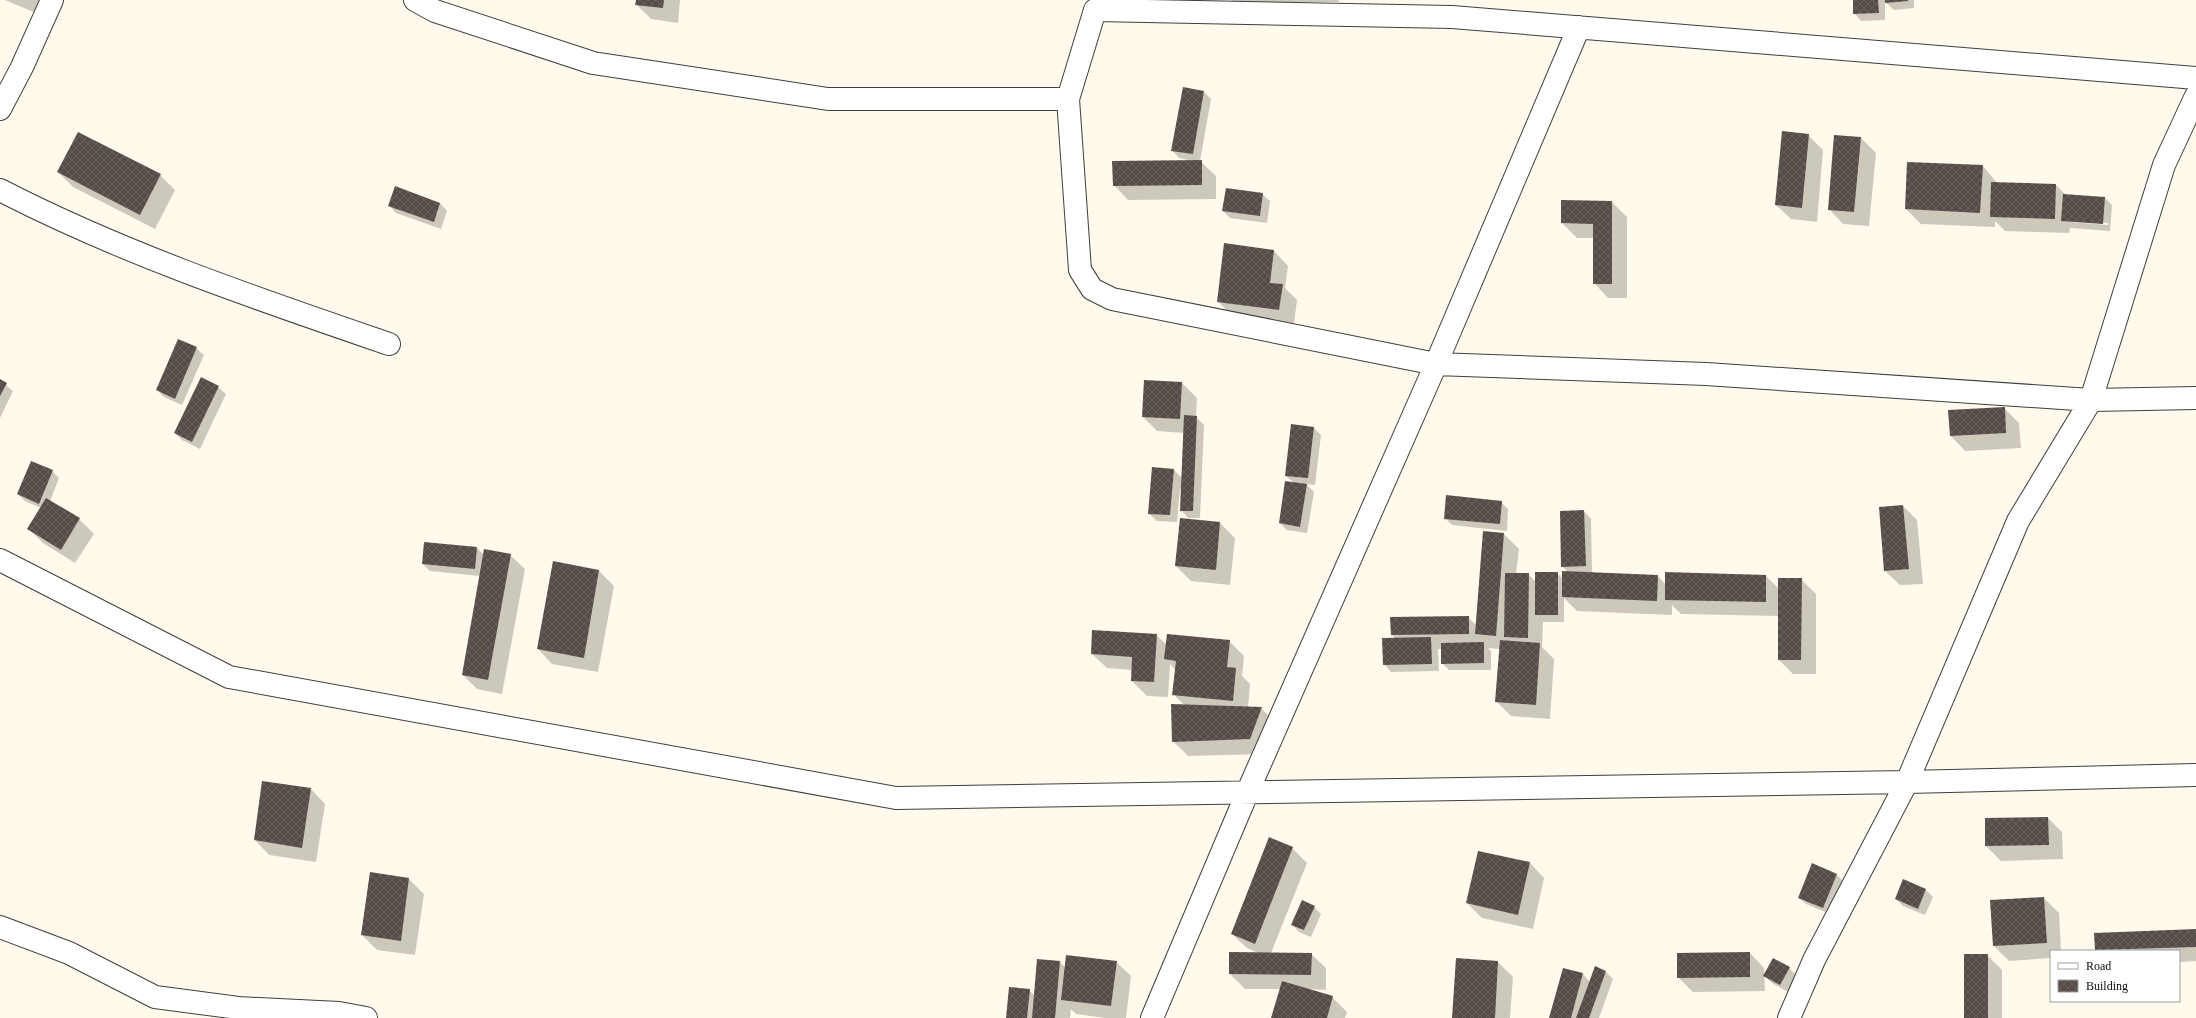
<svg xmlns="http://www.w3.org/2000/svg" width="2196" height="1018" viewBox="0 0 2196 1018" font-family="Georgia,serif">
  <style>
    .shadow { fill: #0003; fill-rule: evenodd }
    .building { fill: url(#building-cross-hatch) }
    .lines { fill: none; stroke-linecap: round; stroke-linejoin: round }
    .minor-casing { stroke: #3f3f3f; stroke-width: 24 }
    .minor { stroke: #fff; stroke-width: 22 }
  </style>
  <defs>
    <pattern id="building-cross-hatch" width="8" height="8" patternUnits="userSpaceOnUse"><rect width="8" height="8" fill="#564c48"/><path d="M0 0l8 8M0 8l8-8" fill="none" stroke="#69615e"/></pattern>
  </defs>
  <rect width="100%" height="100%" fill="#fffaec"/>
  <path class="shadow" d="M5,0H41L36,13Z
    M637,0H680L678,23L651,19L636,4Z
    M1232,0H1339V2H1234Z
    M1854,0H1914V8L1894,10L1885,2V20L1861,21L1854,13Z
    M1204,92L1211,99L1200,161L1216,176V199L1128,200L1114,185L1193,161L1179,158L1172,150Z
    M78,133L160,175L175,190L155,229L73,187L58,172Z
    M1808,135L1823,150L1817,222L1791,219L1776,205Z
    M1835,136L1861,138L1876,153L1869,226L1843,224L1829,209Z
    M1983,166L1997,183L2056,185L2067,196L2105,198L2112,205L2110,231L2070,228L2069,233L2005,231L1995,221V227L1921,224L1906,209ZM2070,220L2108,223V225L2070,222Z
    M395,187L440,203L447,211L441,229L396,213L389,205Z
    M1262,194L1270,201L1267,223L1230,218L1223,211Z
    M1562,201L1612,202L1627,217V298H1608L1594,283V238H1577L1562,223Z
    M1274,251L1288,266L1285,288L1297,300L1294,324L1232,316L1218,301Z
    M196,348L204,355L182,405L164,397L157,390Z
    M0,380L13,391L0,418Z
    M1145,381L1182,383L1197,398L1196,417L1204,425L1200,518H1188L1181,510L1182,489H1180L1177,522L1157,521L1149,514L1174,470L1182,478L1184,433L1157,431L1143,417Z
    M218,387L226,394L200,449L182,440L175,433Z
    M2004,408L2019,423L2021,448L1965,451L1951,436Z
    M1314,428L1321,435L1315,485L1306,484L1314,492L1307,533L1287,530L1280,523L1286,482L1294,483L1286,476Z
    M52,471L59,478L50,501L79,519L94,534L75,563L43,543L29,529L41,508L25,501L18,494Z
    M1501,502L1508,509L1507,531L1452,525L1445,518Z
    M1903,506L1917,520L1923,584L1900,585L1885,571Z
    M1584,511L1591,519L1592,574L1658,576L1666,585L1766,576L1779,589L1801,579L1816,594V674H1793L1779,660V616L1681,614L1672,605V615L1577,611L1564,598V622H1543L1542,647L1554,659L1550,719L1511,716L1496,701L1500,649L1488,648L1491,651V670H1449L1442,663V649H1438L1439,671L1391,672L1384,664L1396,639L1392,635L1468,617L1476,625L1504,534L1519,549L1516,574H1528L1536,582L1557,573L1563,579L1569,573L1562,566L1561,512Z
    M1220,523L1235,538L1230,585L1191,581L1176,566Z
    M477,548L484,555H510L525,569L502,694L477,689L463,675L480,576L430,571L423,564Z
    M554,562L599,571L614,586L598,672L552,664L538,649Z
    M1156,635L1167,645L1229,641L1244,656L1242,676L1250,684L1248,708H1261L1276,723L1265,754L1188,756L1173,741L1184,705L1173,694L1176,670L1170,664L1168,697L1147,696L1132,681L1133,670L1107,668L1092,654Z
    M311,789L325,804L316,862L269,855L255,840Z
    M2048,818L2062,832L2063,859L2001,861L1986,846Z
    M1292,848L1307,863L1271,953L1311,954L1326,968V990L1309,989L1332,997L1347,1012L1345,1018H1272L1281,989H1245L1230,974V953H1258L1247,948L1232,934Z
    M1530,863L1544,878L1533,929L1482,918L1467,903Z
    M1812,864L1837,875L1844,882L1830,914L1806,904L1799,897Z
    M370,873L409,879L424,894L415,955L377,950L362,935Z
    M1926,890L1933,897L1925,915L1903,906L1896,899Z
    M2044,898L2059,913L2061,951H2051V958L2009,961L1994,946L1991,901Z
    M1314,907L1321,914L1311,937L1299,932L1292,924Z
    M2196,930V961L2179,962V951L2096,950L2095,934Z
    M1750,953L1764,968L1765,991L1693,992L1678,977Z
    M1987,955L2002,970V1018H1965Z
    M1060,962L1066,968L1116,962L1131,976L1126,1018H1105L1076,1014L1071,1009L1070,1018H1007L1029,990L1034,995Z
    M1498,962L1513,977L1510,1018H1453Z
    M1789,968L1796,975L1788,992L1772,983L1765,976Z
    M1564,969L1583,974L1590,982L1606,972L1613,979L1599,1018H1550Z"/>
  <path class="building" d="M636,0H664L663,8L635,5Z
    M1853,0H1878L1879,13L1853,14Z
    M1885,0H1908V1L1885,3Z
    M1183,87L1204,91L1193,154L1171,151Z
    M1782,131L1809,134L1802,208L1775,205Z
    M78,132L161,174L140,215L57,172Z
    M1834,135L1861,137L1854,212L1828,210Z
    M1202,160V185L1113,186L1112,161Z
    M1907,162L1983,165L1980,213L1905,209Z
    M1991,182L2056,184L2055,219L1990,217Z
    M395,186L440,203L434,222L388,206Z
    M1226,188L1263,193L1260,216L1222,211Z
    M2063,194L2105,197L2103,224L2061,221Z
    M1561,200L1612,201V284H1593V224L1561,223Z
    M1224,243L1274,250L1270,283L1283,284L1279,310L1217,302Z
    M178,339L197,347L175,399L156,390Z
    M201,377L219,386L192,442L174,433Z
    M0,379L7,383L0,396Z
    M1144,380L1182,382L1180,419L1142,417Z
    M2005,407L2006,433L1950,436L1948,410Z
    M1184,415L1197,416L1193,511H1180Z
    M1291,424L1314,427L1308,478L1285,476Z
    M31,461L53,470L39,504L17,494Z
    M1152,467L1174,469L1170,515L1148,514Z
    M1285,481L1307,484L1300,527L1279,523Z
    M1446,495L1502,501L1500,524L1444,519Z
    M46,498L80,518L61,550L27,529Z
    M1903,505L1909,569L1884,571L1879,507Z
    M1584,510L1586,566L1561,567L1560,511Z
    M1180,518L1220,522L1216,570L1175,566Z
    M1483,531L1504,533L1496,636L1475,634Z
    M424,542L477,547L475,569L422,564Z
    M484,549L511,554L488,680L462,675Z
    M553,561L599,570L584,658L537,649Z
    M1562,571L1658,575L1657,601L1562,597Z
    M1535,572H1558V615H1535Z
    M1665,572L1766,575V602L1665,600Z
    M1505,573H1529L1528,638L1504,637Z
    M1778,578H1802L1801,660H1778Z
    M1469,616V634L1391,635L1390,617Z
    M1092,630L1157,634L1154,682L1131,681L1132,657L1091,654Z
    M1167,634L1230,640L1227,667L1236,668L1233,701L1172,695L1176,661L1164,659Z
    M1431,637L1432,664L1383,665L1382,638Z
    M1500,640L1540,643L1536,705L1495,702Z
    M1484,642V663L1441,664V643Z
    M1171,704L1262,707L1250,739L1172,742Z
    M262,781L311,788L302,848L254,840Z
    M2048,817L2049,845L1985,846V818Z
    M1269,837L1293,847L1255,944L1231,934Z
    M1478,851L1530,862L1518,915L1466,903Z
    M1812,863L1837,874L1823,908L1798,898Z
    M370,872L409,878L401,941L361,935Z
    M1903,879L1926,889L1918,909L1895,899Z
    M2044,897L2047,943L1993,946L1990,900Z
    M1302,900L1315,906L1304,930L1291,925Z
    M2196,929V947L2095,950L2094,933Z
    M1229,952L1312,953L1311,975L1229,974Z
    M1750,952V977L1677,978V953Z
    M1964,954H1988V1018H1964Z
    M1066,955L1117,961L1111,1006L1061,1000Z
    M1456,958L1498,961L1495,1018H1452Z
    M1773,958L1790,967L1780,985L1763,976Z
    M1037,959L1060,961L1055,1018H1032Z
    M1595,966L1606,971L1589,1018H1576Z
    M1563,968L1583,973L1571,1018H1549Z
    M1282,981L1333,996L1327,1018H1271Z
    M1009,987L1030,989L1027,1018H1006Z"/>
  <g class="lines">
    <g class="minor-casing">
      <path id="minor" d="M415,0L435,11L593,63L828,99H1068
        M2196,78L1452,17L1095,10L1068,99L1080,270L1092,289L1112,299L1436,364L1706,374L2091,400L2196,398
        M0,109L22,67L52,0
        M0,190C124,254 258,299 389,344
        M0,560L229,677L896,798L1907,782L2196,775
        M0,927L69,953L155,997L238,1008L339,1013L366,1018
        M1152,1018L1248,791L1436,364L1579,27
        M1789,1018L1814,960L1907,782L2018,521L2091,400L2164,165L2196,96"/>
    </g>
    <use href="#minor" class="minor"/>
  </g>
  <rect x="2050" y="950" width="130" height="52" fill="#ffffff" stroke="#9e9e9e"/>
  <rect x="2058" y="963" width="20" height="6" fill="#ffffff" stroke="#9e9e9e"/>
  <text x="2086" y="970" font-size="12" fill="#0c0c0c">Road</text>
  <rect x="2058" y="980" width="20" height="12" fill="url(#building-cross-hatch)" stroke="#9e9e9e"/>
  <text x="2086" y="990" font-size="12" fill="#0c0c0c">Building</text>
</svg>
